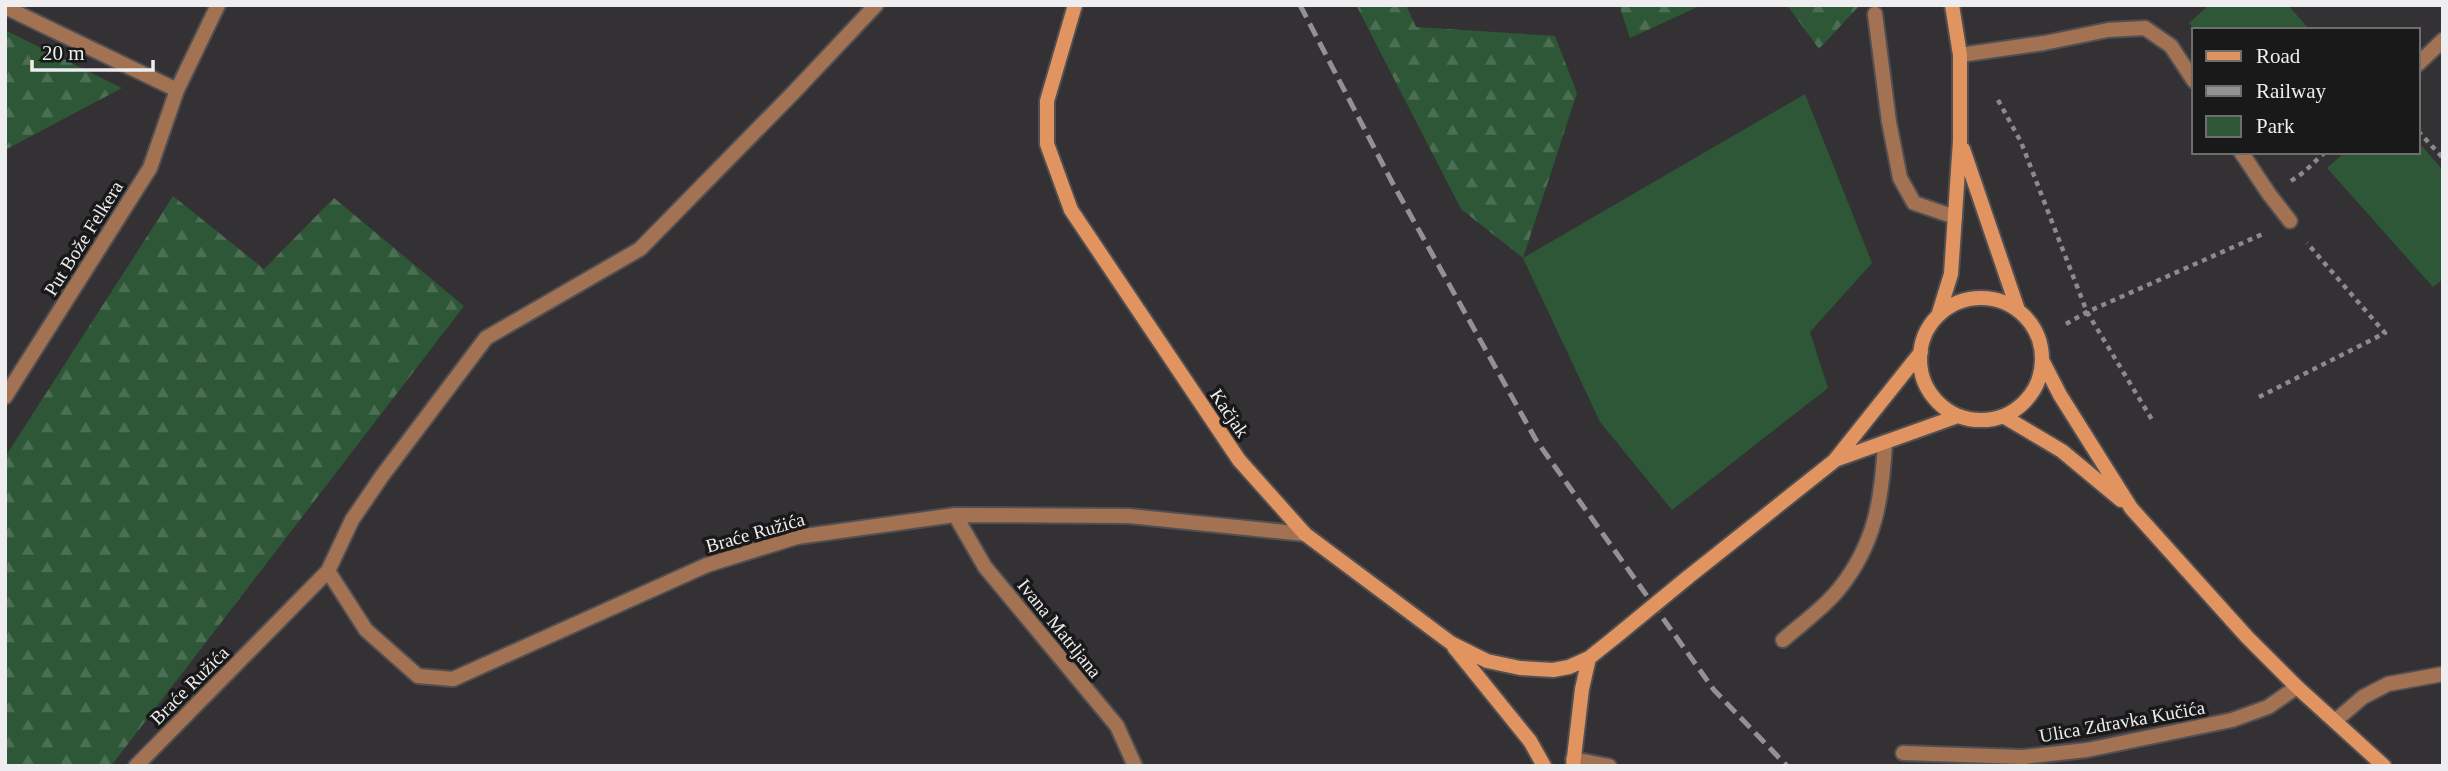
<svg xmlns="http://www.w3.org/2000/svg" width="2448" height="771" viewBox="0 0 2448 771" font-family="Georgia,serif">
  <style>
    .forest { fill: url(#forest-firs) }
    .green { fill: #2d5736 }
    .lines { fill: none; stroke-linecap: round; stroke-linejoin: round }
    .lane-casing { stroke: #514f52; stroke-width: 18 }
    .street-casing { stroke: #514f52; stroke-width: 18 }
    .secondary-casing { stroke: #514f52; stroke-width: 18 }
    .path { stroke: #8b8a8c; stroke-width: 4.5; stroke-dasharray: 5 5; stroke-linecap: butt }
    .lane { stroke: #a27252; stroke-width: 14 }
    .street { stroke: #a27252; stroke-width: 14 }
    .secondary { stroke: #e19460; stroke-width: 14 }
    .rail { stroke: #939194; stroke-width: 5; stroke-dasharray: 14 7; stroke-linecap: butt }
    .secondary-bridge-casing { stroke: #514f52; stroke-width: 18; stroke-linecap: butt }
    .secondary-bridge { stroke: #e19460; stroke-width: 14 }
    .labels { text-anchor: middle; stroke-width: 7; stroke-linejoin: round; paint-order: stroke }
    .street-label { font-size: 19px; fill: #eeedef; stroke: #1a191a }
  </style>
  <defs>
    <pattern id="forest-firs" width="22" height="20" patternUnits="userSpaceOnUse" patternTransform="scale(1.75)"><rect width="22" height="20" fill="#2d5736"/><path d="M5 1l3.5 6h-7zM16 11l3.5 6h-7z" fill="#4c6f53"/></pattern>
  </defs>
  <rect width="100%" height="100%" fill="#333134"/>
  <path class="forest" d="M1356,5H1406L1416,27L1555,36L1577,93L1523,258L1461,209Z
    M1619,5H1702L1630,38Z
    M1787,5H1860L1819,49Z
    M5,30L122,88L5,150Z
    M173,196L264,269L334,198L464,306L111,766H5V457Z"/>
  <path class="green" d="M2209,5H2288L2310,30H2195L2189,23Z
    M1805,94L1872,263L1810,332L1828,388L1672,510L1600,422L1523,258Z
    M2418,142L2443,170V279L2433,287L2327,168L2345,152H2418Z"/>
  <g class="lines">
    <g class="lane-casing">
      <path id="lane" d="M5,7L177,90L218,5
        M1875,14L1889,122L1900,178L1914,203L1955,217
        M1960,55L2044,43L2108,30L2145,28L2171,46L2194,81
        M2418,64L2443,40
        M2241,152L2269,194L2290,221
        M5,397L150,168L177,90
        M1783,640C1801,624 1824,608 1839,589C1876,543 1882,498 1885,442
        M1573,759L1609,766"/>
    </g>
    <g class="street-casing">
      <path id="street" d="M955,515L985,567L1117,726L1135,766
        M328,571L352,520L382,476L486,338L640,249L795,91L876,5
        M2335,721L2363,697L2388,684L2443,674
        M1903,753L2023,757L2087,750L2232,720L2268,707L2297,687
        M136,766L328,571L366,630L418,676L453,679L707,565L797,537L955,515L1129,516L1305,534"/>
    </g>
    <g class="secondary-casing">
      <path id="secondary" d="M1075,5L1047,101V144L1071,210L1239,460L1305,534L1451,643L1487,661L1520,668L1553,670L1569,667L1589,658L1614,638
        M1963,149L2018,310
        M1920 359a61 61 0 1 1 122 0a61 61 0 1 1-122 0Z
        M1938,316L1951,274L1960,141V55L1952,5
        M2042,360L2060,395L2131,508L2247,637L2297,687L2384,766
        M2003,416L2062,451L2121,500
        M1835,460L1958,416
        M1687,578L1834,461L1921,352
        M1454,647L1530,741L1544,766
        M1573,766L1582,689L1589,658"/>
    </g>
    <path class="path" d="M1998,100L2021,142L2087,312L2154,423
      M2418,131L2443,158
      M2291,181L2304,172L2325,152
      M2066,324L2087,312L2265,233
      M2259,397L2385,333L2307,243"/>
    <use href="#lane" class="lane"/>
    <use href="#street" class="street"/>
    <use href="#secondary" class="secondary"/>
    <path class="rail" d="M1300,5L1392,182L1536,440L1714,690L1787,766"/>
    <g class="secondary-bridge-casing">
      <path id="secondary-bridge" d="M1614,638L1687,578"/>
    </g>
    <use href="#secondary-bridge" class="secondary-bridge"/>
  </g>
  <g class="labels">
    <g class="street-label">
      <text transform="translate(83 238) rotate(-58)" y="7">Put Bože Felkera</text>
      <text transform="translate(1230 413) rotate(56)" y="7">Kačjak</text>
      <text transform="translate(755 532) rotate(-16)" y="7">Braće Ružića</text>
      <text transform="translate(1060 628) rotate(51)" y="7">Ivana Matrljana</text>
      <text transform="translate(189 685) rotate(-45)" y="7">Braće Ružića</text>
      <text transform="translate(2122 721) rotate(-10)" y="7">Ulica Zdravka Kučića</text>
    </g>
  </g>
  <rect width="2448" height="771" fill="none" stroke="#eeedef" stroke-width="14"/>
  <rect x="2192" y="28" width="228" height="126" fill="#1a191a" stroke="#6f6e6f" stroke-width="2"/>
  <rect x="2206" y="51" width="35" height="10" fill="#e19460" stroke="#6f6e6f" stroke-width="2"/>
  <text x="2256" y="63" font-size="21" fill="#eeedef">Road</text>
  <rect x="2206" y="86" width="35" height="10" fill="#939194" stroke="#6f6e6f" stroke-width="2"/>
  <text x="2256" y="98" font-size="21" fill="#eeedef">Railway</text>
  <rect x="2206" y="116" width="35" height="21" fill="#2d5736" stroke="#6f6e6f" stroke-width="2"/>
  <text x="2256" y="133" font-size="21" fill="#eeedef">Park</text>
  <path d="M32 60v10h121v-10" fill="none" stroke="#eeedef" stroke-width="3.5"/>
  <text x="42" y="60" font-size="21" fill="#eeedef" stroke="#1a191a" stroke-width="5" paint-order="stroke">20 m</text>
</svg>
